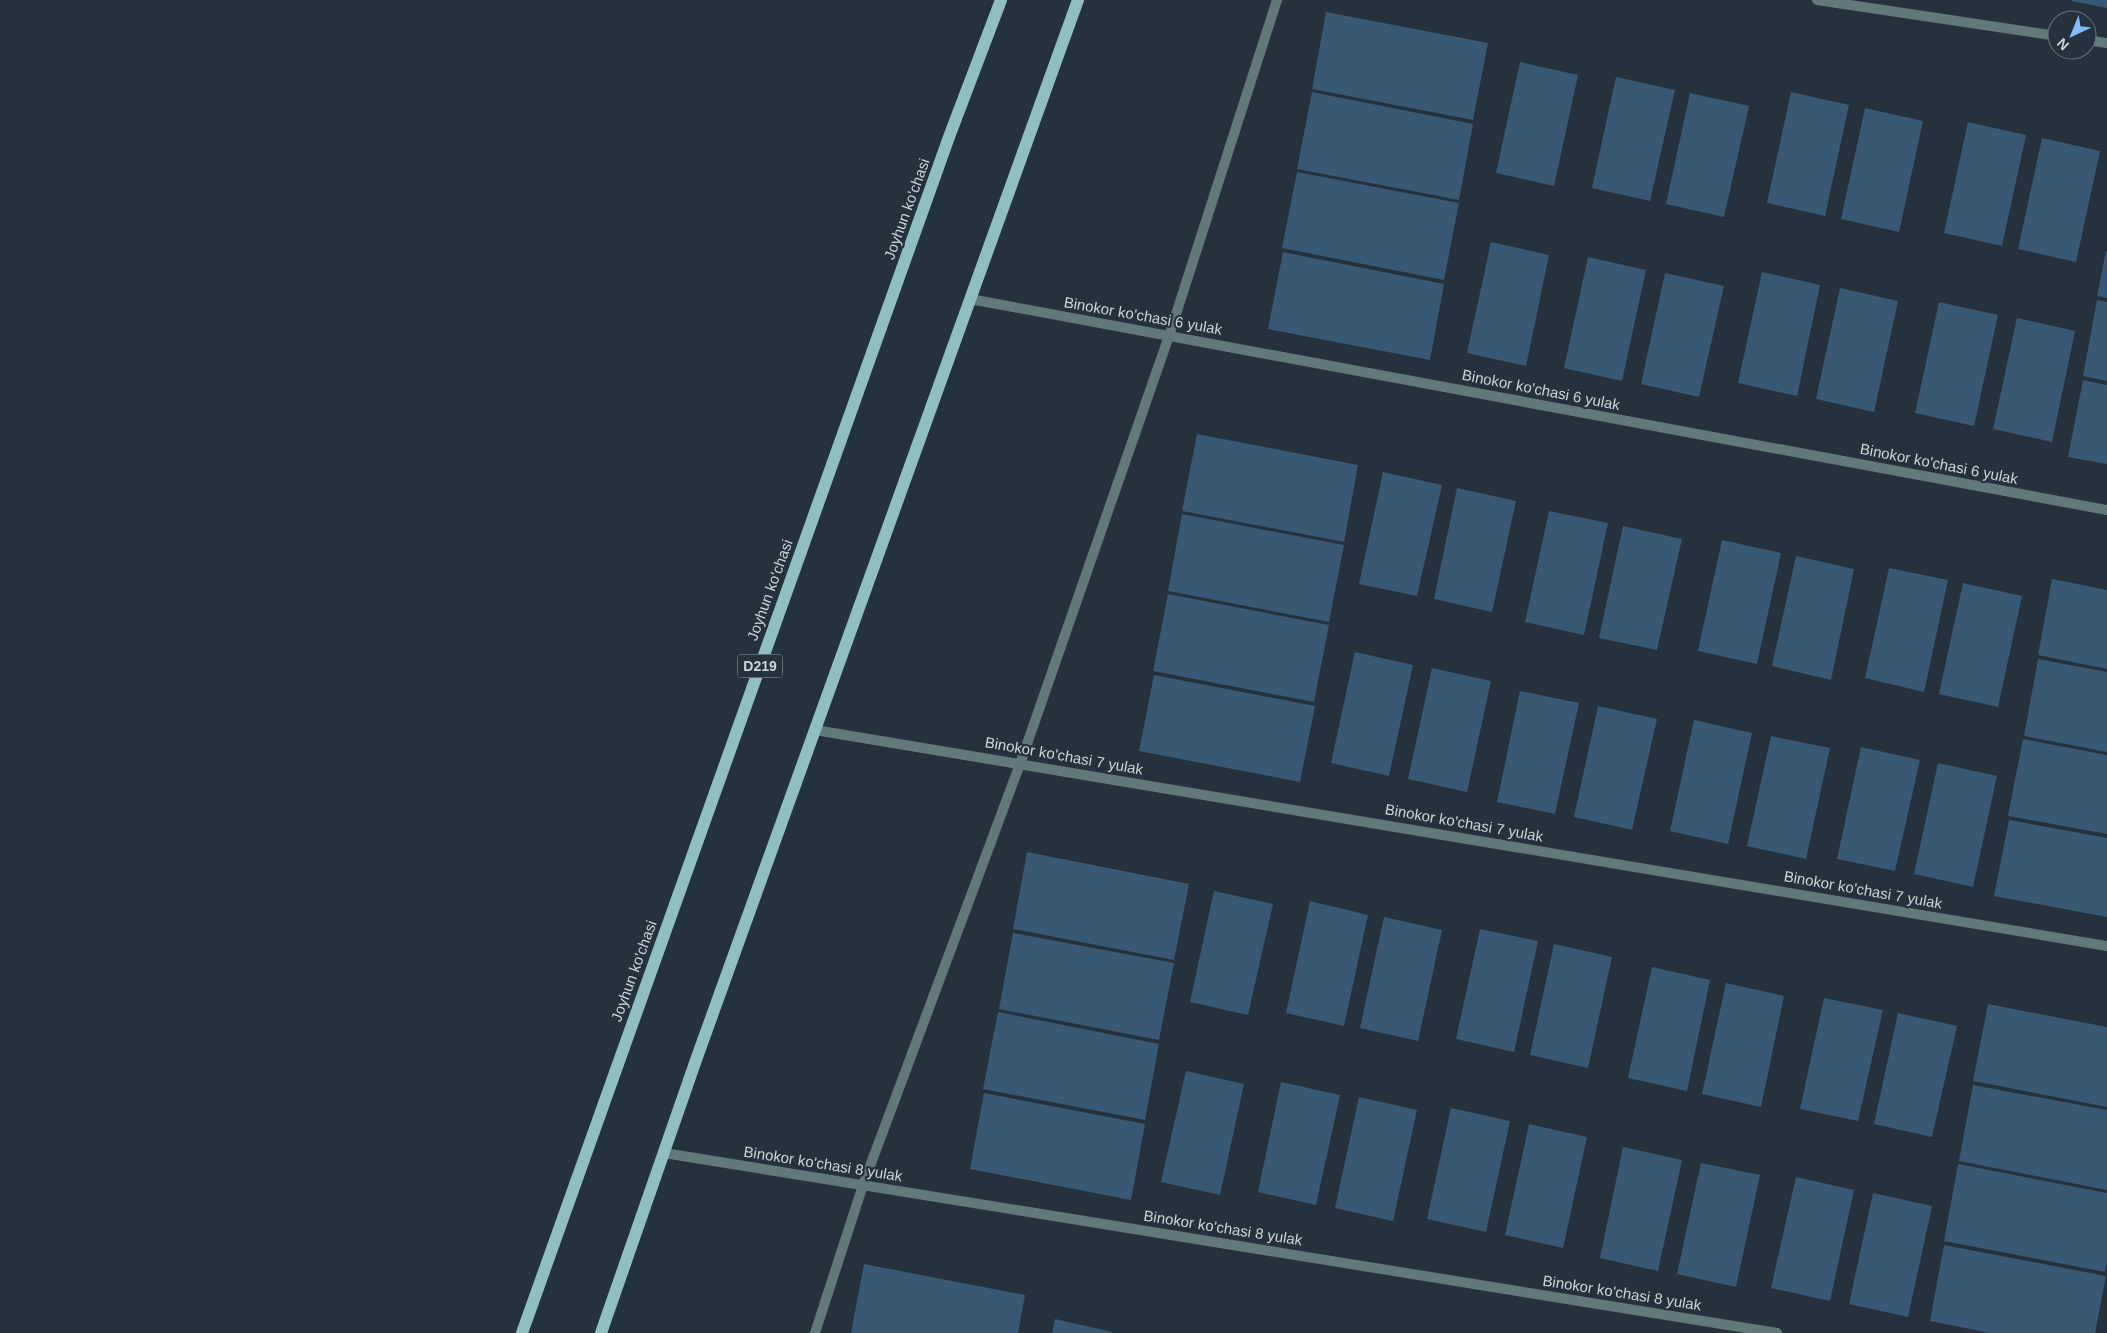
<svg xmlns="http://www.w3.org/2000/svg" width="2107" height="1333" viewBox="0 0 2107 1333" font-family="Helvetica,sans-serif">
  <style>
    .building { fill: #385873 }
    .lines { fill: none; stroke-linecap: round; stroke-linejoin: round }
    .street { stroke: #62787a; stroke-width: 10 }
    .primary { stroke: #90bfc3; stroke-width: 12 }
    .labels { text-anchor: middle; stroke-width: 4.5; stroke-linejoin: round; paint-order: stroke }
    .shield { fill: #25323e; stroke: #9aa3ad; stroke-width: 1 }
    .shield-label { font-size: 14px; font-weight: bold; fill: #ccd4dc }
    .street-label { font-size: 15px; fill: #ccd4dc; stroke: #25323e }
  </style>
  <rect width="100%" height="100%" fill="#25323e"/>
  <path class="building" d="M2072,0H2107V8L2072,1Z
    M1326,12L1488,43L1473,120L1312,89Z
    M1520,62L1578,75L1554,186L1496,173Z
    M1616,77L1675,90L1650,201L1592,188Z
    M1312,92L1473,124L1459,200L1297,169Z
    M1791,92L1849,105L1825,216L1767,203Z
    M1690,93L1749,106L1724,217L1666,204Z
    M1865,108L1923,121L1899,232L1841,219Z
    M1968,122L2026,135L2002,246L1944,233Z
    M2042,138L2100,151L2076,262L2018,249Z
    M1297,172L1459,203L1444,280L1282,248Z
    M1491,242L1549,255L1526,366L1467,353Z
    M2106,251H2107V298L2097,296Z
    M1283,252L1444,284L1430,360L1268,329Z
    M1588,257L1646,270L1622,381L1564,368Z
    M1762,272L1820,285L1797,396L1738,383Z
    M1665,273L1724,286L1699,397L1641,384Z
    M1840,288L1898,301L1874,412L1816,399Z
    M2097,300L2107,302V381L2083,376Z
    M1939,302L1998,315L1974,426L1915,413Z
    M2017,318L2075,331L2052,442L1993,429Z
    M2083,380L2107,385V464L2068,457Z
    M1197,434L1358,465L1344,542L1182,511Z
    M1383,472L1442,485L1417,596L1359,584Z
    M1457,488L1516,501L1492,612L1434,599Z
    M1549,511L1608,523L1584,635L1525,622Z
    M1182,514L1344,545L1329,622L1168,591Z
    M1623,526L1682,539L1657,650L1599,638Z
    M1722,540L1781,553L1757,664L1698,651Z
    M1796,556L1854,569L1831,680L1772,666Z
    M1889,568L1948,580L1924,692L1865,678Z
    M2052,579L2107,590V669L2038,655Z
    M1963,583L2022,596L1998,707L1939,694Z
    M1168,594L1329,625L1314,702L1153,671Z
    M1355,652L1413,665L1389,776L1331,763Z
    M2038,659L2107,672V752L2024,736Z
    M1432,668L1491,681L1467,792L1408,779Z
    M1154,675L1315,706L1300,782L1139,751Z
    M1520,691L1579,703L1555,814L1497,802Z
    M1598,706L1657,719L1632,830L1574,817Z
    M1694,720L1752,733L1728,844L1670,831Z
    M1771,736L1830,748L1806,859L1747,846Z
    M2023,739L2107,755V834L2008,816Z
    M1861,747L1920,760L1895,871L1837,859Z
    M1938,763L1997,776L1973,887L1914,874Z
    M2009,820L2107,838V917L1994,896Z
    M1027,852L1189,884L1174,960L1013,929Z
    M1214,891L1273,904L1248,1015L1190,1002Z
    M1310,901L1368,915L1344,1026L1286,1013Z
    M1384,917L1442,930L1418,1041L1360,1028Z
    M1480,929L1538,941L1514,1052L1456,1039Z
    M1013,933L1174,963L1159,1040L999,1009Z
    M1554,944L1612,957L1588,1068L1530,1055Z
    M1652,967L1710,980L1687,1091L1628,1078Z
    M1726,983L1784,996L1761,1107L1702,1094Z
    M1824,998L1883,1010L1858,1121L1800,1109Z
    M1988,1004L2107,1027V1107L1973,1081Z
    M998,1012L1159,1044L1145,1120L983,1089Z
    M1898,1013L1957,1026L1932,1137L1874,1124Z
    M1186,1071L1244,1084L1220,1195L1161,1182Z
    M1281,1082L1340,1095L1316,1205L1258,1192Z
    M1973,1085L2107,1110V1190L1959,1161Z
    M984,1093L1145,1124L1131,1200L970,1169Z
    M1359,1097L1417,1110L1393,1221L1335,1208Z
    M1451,1108L1510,1121L1486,1232L1427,1219Z
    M1529,1124L1587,1137L1563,1248L1505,1235Z
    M1623,1147L1682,1160L1658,1271L1600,1258Z
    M1701,1163L1760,1175L1736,1287L1677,1274Z
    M1958,1164L2107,1193V1263L2105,1272L1944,1241Z
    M1796,1177L1854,1190L1830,1301L1771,1288Z
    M1873,1193L1932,1206L1908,1317L1849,1304Z
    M1944,1245L2106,1276L2095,1333H1990L1930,1321Z
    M864,1264L1025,1295L1018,1333H851Z
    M1055,1319L1112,1332V1333H1052Z"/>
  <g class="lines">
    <path class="street" d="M1817,0L2057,36
      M2087,40L2107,43
      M970,299L2107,510
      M815,730L2107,946
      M664,1153L1777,1333
      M815,1333L863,1185L1020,764L1169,336L1277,0"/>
    <path class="primary" d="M522,1333L949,137L1001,0
      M601,1333L696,1060L1078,0"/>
  </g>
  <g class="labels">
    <rect class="shield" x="737.5" y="654.5" width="45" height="23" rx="4"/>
    <g class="shield-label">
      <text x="760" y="671">D219</text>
    </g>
    <g class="street-label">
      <text transform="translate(907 209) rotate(-70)" y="5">Joyhun ko'chasi</text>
      <text transform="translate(1143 316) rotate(10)" y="5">Binokor ko'chasi 6 yulak</text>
      <text transform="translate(1541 390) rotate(11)" y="5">Binokor ko'chasi 6 yulak</text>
      <text transform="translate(1939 464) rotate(11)" y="5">Binokor ko'chasi 6 yulak</text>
      <text transform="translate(770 590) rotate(-70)" y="5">Joyhun ko'chasi</text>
      <text transform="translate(1064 756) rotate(10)" y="5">Binokor ko'chasi 7 yulak</text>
      <text transform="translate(1464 823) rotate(10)" y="5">Binokor ko'chasi 7 yulak</text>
      <text transform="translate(1863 890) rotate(10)" y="5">Binokor ko'chasi 7 yulak</text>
      <text transform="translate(634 971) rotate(-70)" y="5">Joyhun ko'chasi</text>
      <text transform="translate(823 1164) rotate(9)" y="5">Binokor ko'chasi 8 yulak</text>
      <text transform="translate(1223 1228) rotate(9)" y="5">Binokor ko'chasi 8 yulak</text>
      <text transform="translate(1622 1293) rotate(9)" y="5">Binokor ko'chasi 8 yulak</text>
    </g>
  </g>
  <g transform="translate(2072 35) rotate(224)"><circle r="24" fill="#25323e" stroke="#68737d"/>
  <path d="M0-4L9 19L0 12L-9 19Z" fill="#85bbfb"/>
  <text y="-8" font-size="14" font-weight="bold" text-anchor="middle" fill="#ccd4dc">N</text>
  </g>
</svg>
